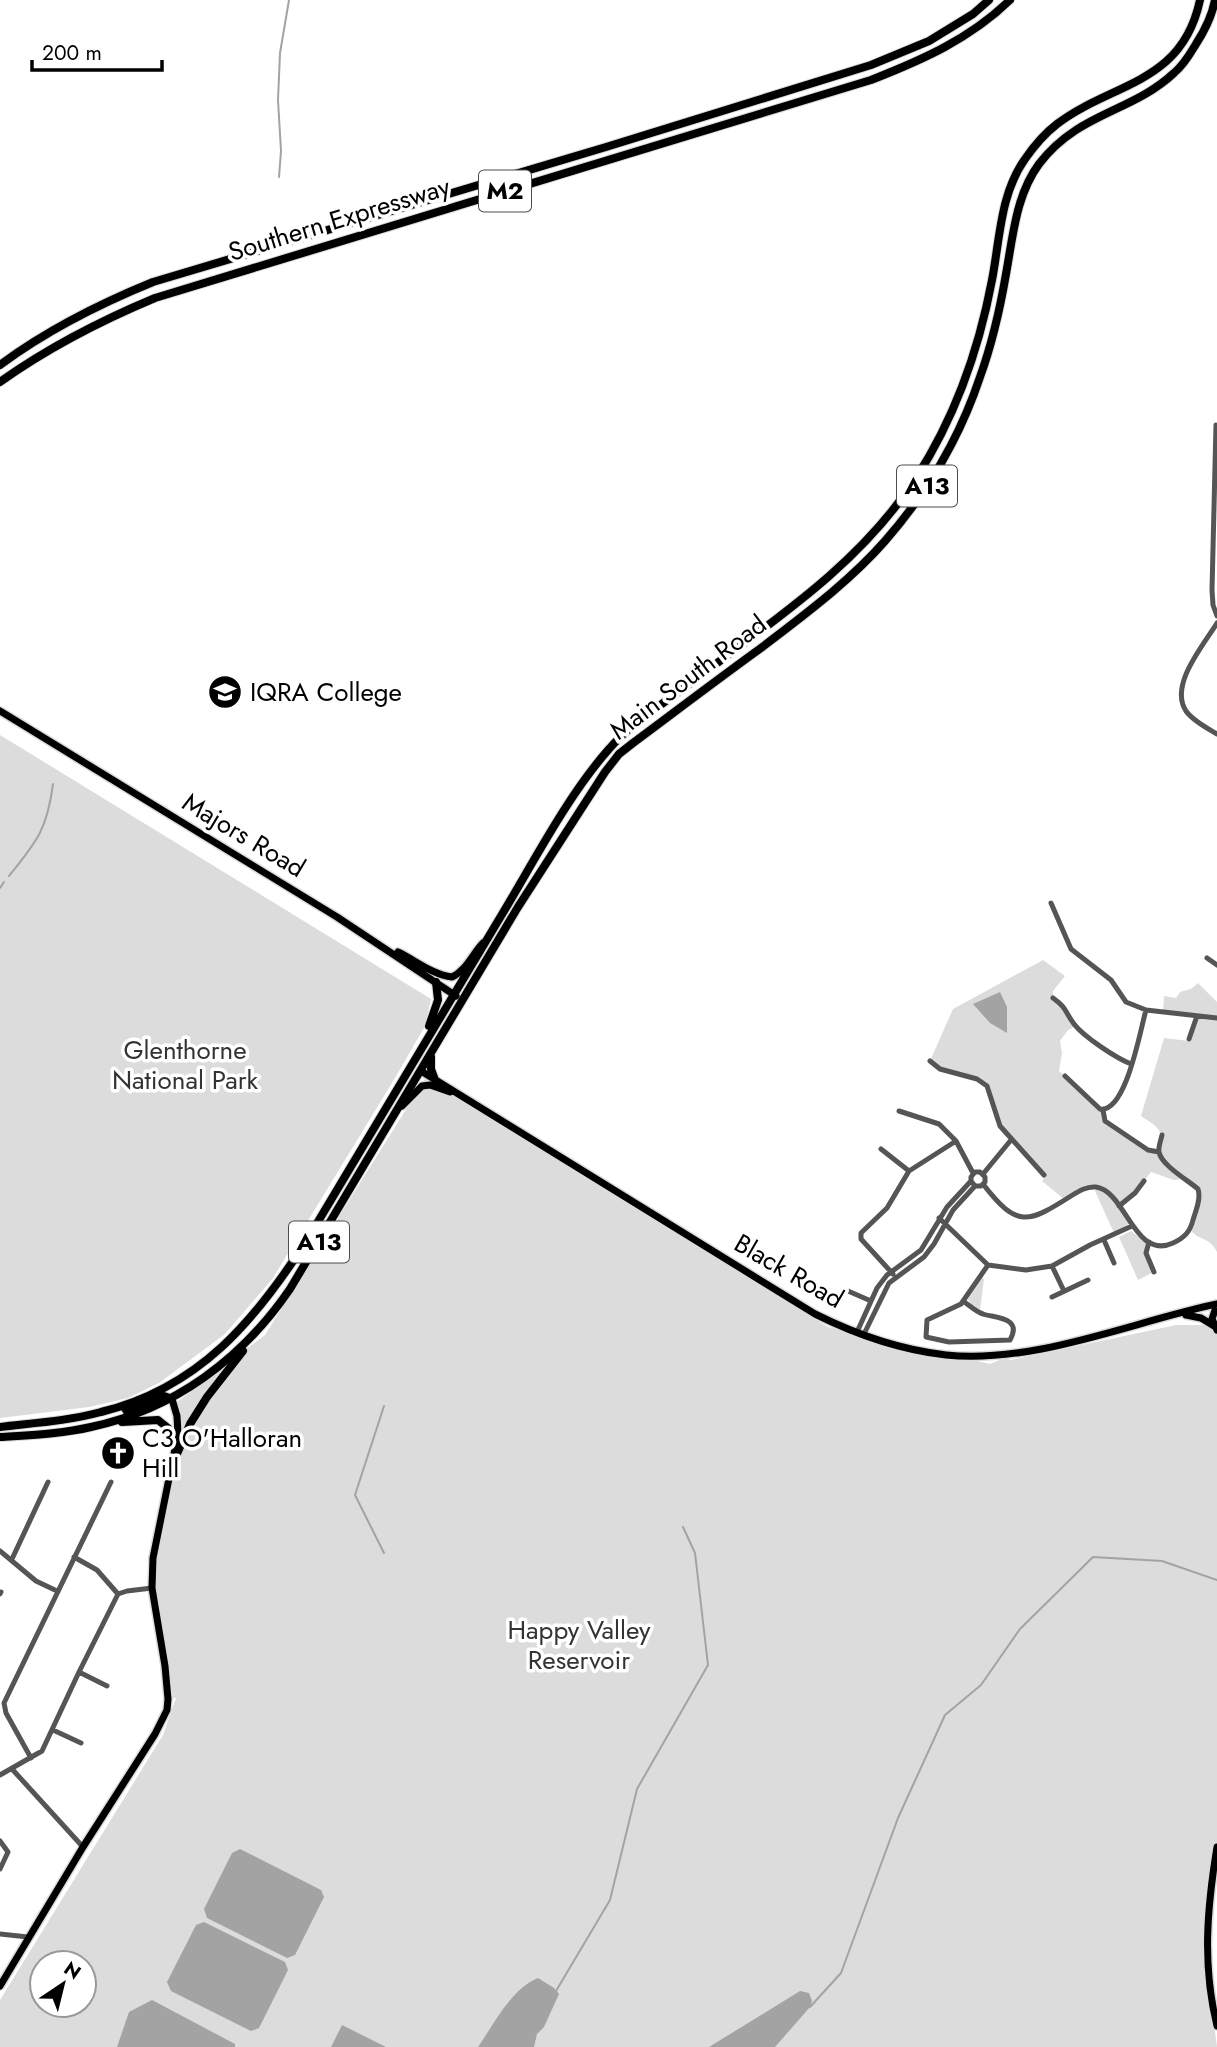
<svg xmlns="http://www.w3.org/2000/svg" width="1217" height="2047" viewBox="0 0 1217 2047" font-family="Jost,sans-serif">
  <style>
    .green { fill: #dcdcdc; fill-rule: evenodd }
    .water { fill: #a3a3a3 }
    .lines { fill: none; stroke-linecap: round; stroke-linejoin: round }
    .stream { stroke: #a3a3a3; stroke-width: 2 }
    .major-casing { stroke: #dbdbdb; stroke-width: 10 }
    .highway-casing { stroke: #dbdbdb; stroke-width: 10 }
    .minor { stroke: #555; stroke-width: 5 }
    .major { stroke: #000; stroke-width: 7 }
    .highway { stroke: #000; stroke-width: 8 }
    .labels { text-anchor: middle; stroke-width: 7; stroke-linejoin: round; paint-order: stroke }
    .shield { fill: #fff; stroke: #4c4c4c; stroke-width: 2 }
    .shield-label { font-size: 24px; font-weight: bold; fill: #000 }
    .street-label { font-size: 26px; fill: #000; stroke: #fff }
    .poi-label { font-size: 26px; fill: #000; stroke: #fff; text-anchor: start }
    .park-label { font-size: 26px; fill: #333; stroke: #fff }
  </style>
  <rect width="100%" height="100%" fill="#fff"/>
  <path class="green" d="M0,735L431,999L425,1026L395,1078L273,1278L225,1334L159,1383L128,1398L89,1407L0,1418Z
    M1043,960L1065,976L1053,991V998L1076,1026L1068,1030L1060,1041L1062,1053L1059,1071L1100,1109L1106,1121L1148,1150L1159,1152C1163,1128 1160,1129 1141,1116L1164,1038L1189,1041L1197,1016L1163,1012L1164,996L1176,998L1180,992L1191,989L1198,983L1217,1002V1252C1208,1235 1197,1241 1190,1229L1198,1189L1183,1179L1174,1180L1151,1172L1135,1193L1119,1206L1130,1223L1114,1233L1095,1191L1097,1188L1088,1187L1065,1200L1042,1181L1044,1178C1032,1162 1007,1140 999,1124C993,1112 993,1093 984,1084C969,1072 947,1075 930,1061L953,1009Z
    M425,1079L828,1327L990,1364L1004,1358L1011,1360L1176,1325H1217V1874L1205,1955L1217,2047H0V2000L163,1735L176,1698H173L153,1574L181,1441L182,1424L177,1402L265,1335ZM42,1963H84V2005H42Z
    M1131,1231L1148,1244L1146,1248L1154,1272L1138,1280L1119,1237Z
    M982,1278L984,1279L980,1310L971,1304L968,1299Z"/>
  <path class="water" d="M1000,992L1007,1007V1033L990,1023L973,1004Z
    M240,1849L321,1890L324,1897L295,1955L287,1958L207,1918L204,1909L232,1853Z
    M204,1922L285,1962L288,1970L259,2028L251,2031L171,1991L167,1982L196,1925Z
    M538,1978L554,1988L559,1994L544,2027L537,2034L534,2047H478C494,2024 511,1989 538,1978Z
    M800,1991L809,1993L812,2001L810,2007L775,2047H709Z
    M152,2000L235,2044V2047H117L129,2012Z
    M342,2025L386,2047H331Z"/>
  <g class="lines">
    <path class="stream" d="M279,177L281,151L278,100L280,53L289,0
      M9,876C37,841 47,830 53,784
      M0,888L4,882
      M384,1406L355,1495L384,1553
      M556,1991L610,1900L637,1789L708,1665L695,1553L683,1527
      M810,2007L841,1973L898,1818L945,1715L981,1685L1020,1629L1093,1557L1162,1561L1217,1580"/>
    <g class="major-casing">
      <path id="major" d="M0,711L337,917L456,996
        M398,952C415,960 433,975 452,977C466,971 473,953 483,943
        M421,1071L815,1314C855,1334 902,1350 946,1355C1036,1364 1131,1322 1217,1304
        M402,1106L422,1086L430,1085L450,1092
        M1217,1304L1212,1319L1217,1330
        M1186,1315L1201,1318L1214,1326
        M1217,1847C1207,1908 1202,1965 1217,2026
        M0,1986L83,1847L155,1734L167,1710L168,1699L165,1666L152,1588L153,1558L178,1434L177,1416L172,1399"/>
    </g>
    <g class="highway-casing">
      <path id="highway" d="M0,365C47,330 99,304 153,282L606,147L871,65L929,41L973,14L989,0
        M0,382C49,347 100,321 155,298L871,80C922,60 970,39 1010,0
        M429,1026L438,1000L436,982
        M431,1057V1069L435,1080
        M126,1410L164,1396L172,1399
        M122,1422L158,1420L168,1428L176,1445
        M0,1427C34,1423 68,1421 101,1412C199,1388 255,1321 307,1240C370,1134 434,1028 498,921C531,867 567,796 609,749C631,723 662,705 689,684C770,623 859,566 916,478C954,419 979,349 992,280C1000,239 1000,194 1025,159C1034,146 1044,134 1057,124C1112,82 1182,85 1200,0
        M0,1437C30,1435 61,1434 91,1427C175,1409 242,1359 290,1289L518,907L605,772L619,754L633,743C676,711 718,679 761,648C804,615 849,582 885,541C927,493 960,437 980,377C992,344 1000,309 1006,274C1013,236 1016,195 1039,164C1079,112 1131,113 1174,73C1184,65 1190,54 1196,44C1205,30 1212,16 1215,0
        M174,1461L190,1424L207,1397L243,1351"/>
    </g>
    <path class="minor" d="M1216,425L1212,590L1213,605L1217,616
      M1217,623C1203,646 1169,685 1186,711C1193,721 1207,728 1217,734
      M1051,903L1071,949L1111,980L1126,1002L1146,1010L1217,1018
      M1207,958L1217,965
      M1053,998C1067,1008 1065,1012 1074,1024C1084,1037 1116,1058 1131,1064
      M1189,1039L1197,1016
      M930,1061L940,1069L977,1079L987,1086L1000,1126L1044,1175
      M1065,1076L1100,1109C1126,1113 1140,1031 1146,1010
      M1103,1110L1105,1121L1148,1150L1159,1152
      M899,1111L939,1124L956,1141L973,1173
      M881,1149L909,1171
      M983,1174L1011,1140
      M983,1184C1017,1228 1027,1224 1071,1196C1079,1191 1087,1186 1096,1187C1126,1191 1134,1261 1173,1243C1184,1238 1190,1232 1193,1220C1196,1210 1201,1199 1198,1189C1189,1181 1161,1165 1159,1152C1158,1147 1161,1140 1162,1135
      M1119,1206L1135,1193L1144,1181
      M939,1218L988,1265L1026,1270L1052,1266L1090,1245L1132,1226
      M1104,1240L1114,1263
      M1149,1242L1146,1253L1154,1272
      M1052,1266L1064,1291
      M893,1274L861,1239V1233L887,1208L909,1171L956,1141
      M848,1291L871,1301
      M1052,1297L1088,1280
      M963,1301C969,1305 976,1312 983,1314C995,1318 1023,1317 1010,1340L949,1342L926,1337L927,1320L961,1304L988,1265
      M857,1332L877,1288L887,1275L921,1250L947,1207L971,1181
      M864,1334L889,1283L924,1257L934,1244L953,1210L975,1186H981L985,1182V1177L980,1172H975L971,1177V1181L975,1186
      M0,1551L36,1581L57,1591
      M74,1557L97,1570L118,1594
      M12,1559L48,1482
      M0,1594L1,1592
      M79,1672L107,1686
      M53,1730L81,1743
      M31,1758L6,1713L4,1703L111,1482
      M12,1769L83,1847
      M0,1775L42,1751L79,1672L118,1594L127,1591L152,1588
      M0,1841L8,1852L0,1869
      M0,1934L28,1937"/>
    <use href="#major" class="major"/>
    <use href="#highway" class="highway"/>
  </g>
  <defs>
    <g id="school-disc" transform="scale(1.75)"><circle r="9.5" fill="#000" stroke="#fff"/><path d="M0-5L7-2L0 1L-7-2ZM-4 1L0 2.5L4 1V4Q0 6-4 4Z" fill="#fff"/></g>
    <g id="church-disc" transform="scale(1.75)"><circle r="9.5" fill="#000" stroke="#fff"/><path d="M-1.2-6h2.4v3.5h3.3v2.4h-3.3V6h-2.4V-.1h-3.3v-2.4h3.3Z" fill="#fff"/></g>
  </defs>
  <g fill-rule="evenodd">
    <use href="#school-disc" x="225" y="692"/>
    <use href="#church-disc" x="118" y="1453"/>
  </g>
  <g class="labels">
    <g class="shield">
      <rect x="479" y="170.5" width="52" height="41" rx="5"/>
      <rect x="897" y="465.5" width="60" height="41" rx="5"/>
      <rect x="289" y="1221.5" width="60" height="41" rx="5"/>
    </g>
    <g class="shield-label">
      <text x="505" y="199">M2</text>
      <text x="927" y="494">A13</text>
      <text x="319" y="1250">A13</text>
    </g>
    <g class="street-label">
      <text transform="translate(339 219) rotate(-17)" y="9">Southern Expressway</text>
      <text transform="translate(688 677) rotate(-37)" y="9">Main South Road</text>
      <text transform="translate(244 835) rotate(31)" y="9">Majors Road</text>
      <text transform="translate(789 1271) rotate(30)" y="9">Black Road</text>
    </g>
    <g class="poi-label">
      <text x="250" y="701">IQRA College</text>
      <text x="142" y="1447">C3 O'Halloran<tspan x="142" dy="30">Hill</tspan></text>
    </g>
    <g class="park-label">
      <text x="185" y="1059">Glenthorne<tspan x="185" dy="30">National Park</tspan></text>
      <text x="579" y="1639">Happy Valley<tspan x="579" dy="30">Reservoir</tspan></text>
    </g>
  </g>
  <g transform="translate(63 1984) rotate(35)"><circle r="33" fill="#ffffff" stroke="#999999" stroke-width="2"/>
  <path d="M0-5L12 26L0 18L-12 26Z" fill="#000000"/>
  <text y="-10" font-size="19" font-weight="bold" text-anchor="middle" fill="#000000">N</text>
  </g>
  <path d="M32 60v10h130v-10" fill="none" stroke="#000000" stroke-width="3.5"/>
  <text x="42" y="60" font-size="21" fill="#000000" stroke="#ffffff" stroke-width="5" paint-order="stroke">200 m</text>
</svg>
